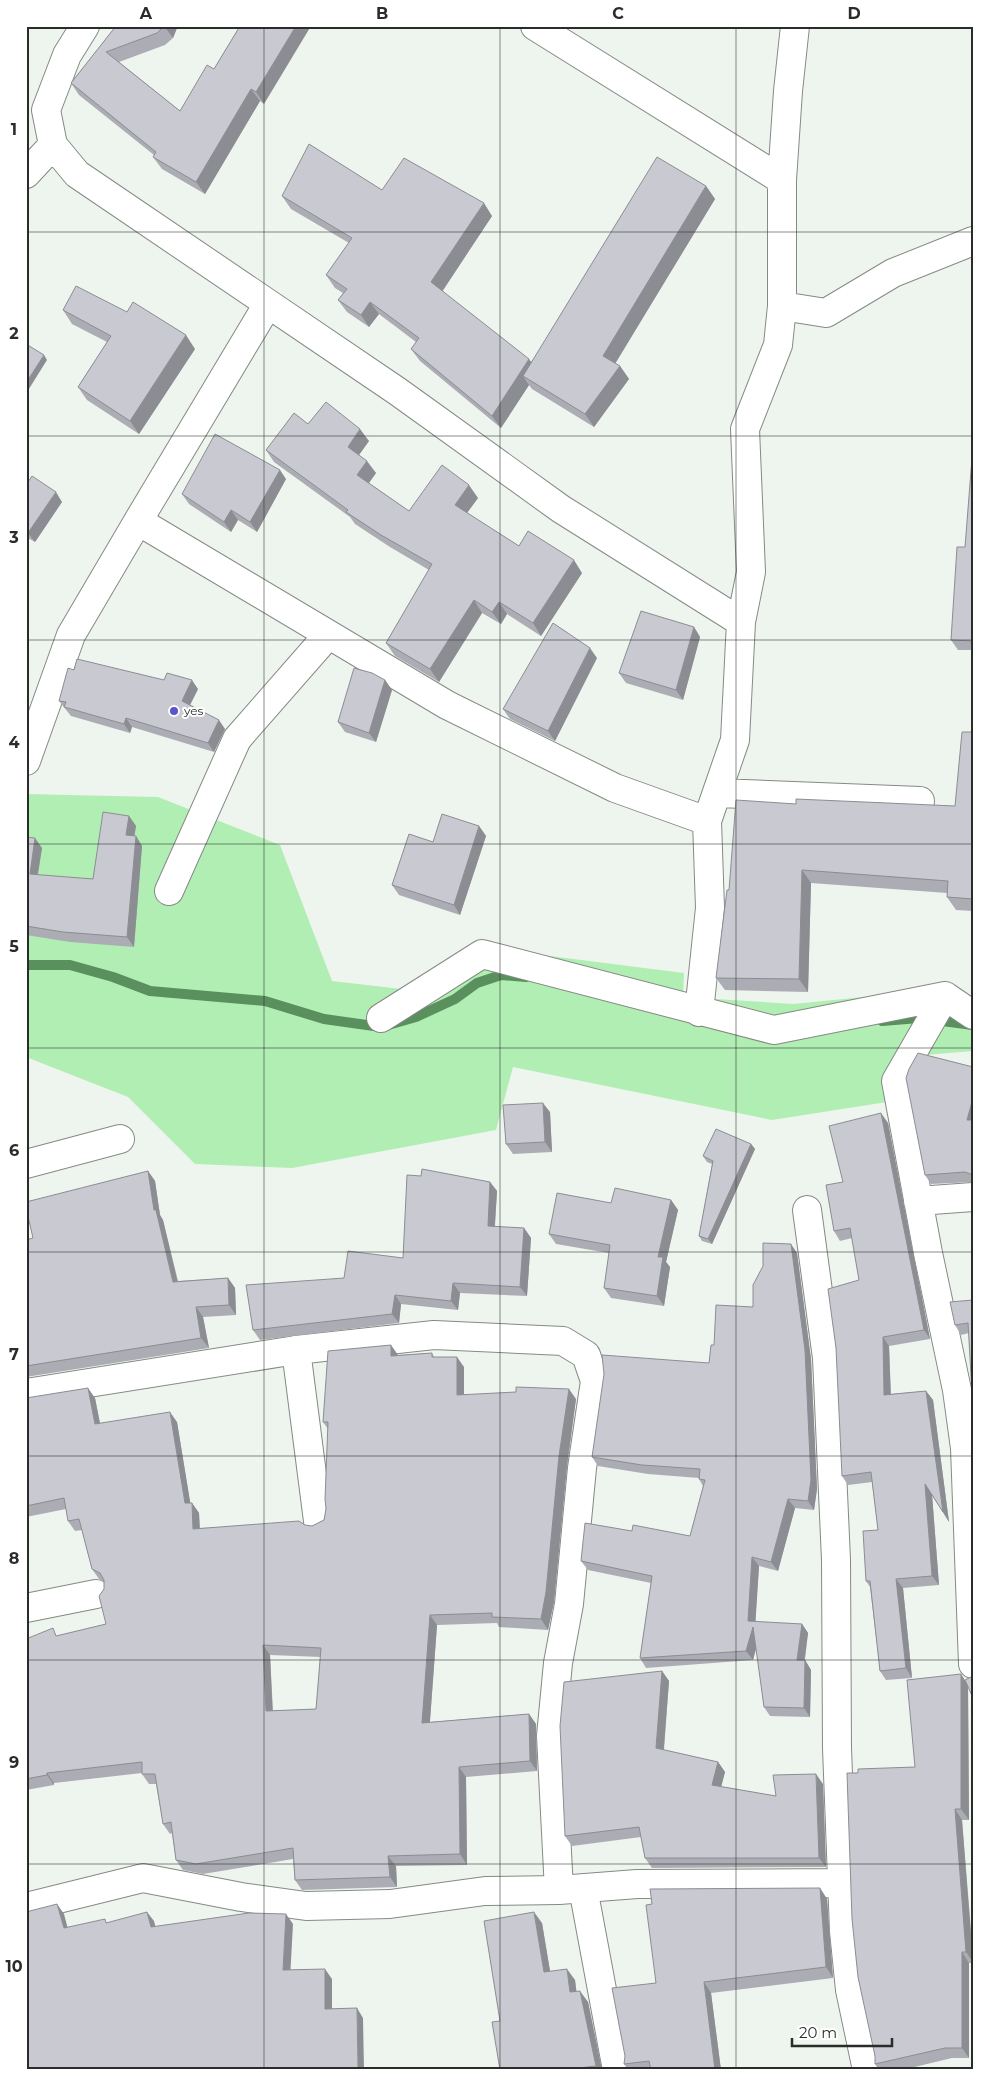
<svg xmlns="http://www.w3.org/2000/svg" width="999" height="2096" viewBox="0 0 999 2096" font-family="Montserrat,sans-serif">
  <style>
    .green { fill: #b1eeb3 }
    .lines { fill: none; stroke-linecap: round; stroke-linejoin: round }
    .stream { stroke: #5a8f5e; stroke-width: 10 }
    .minor-casing { stroke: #848a84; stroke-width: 30 }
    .minor { stroke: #fff; stroke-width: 28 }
    .wall { fill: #acadb4; fill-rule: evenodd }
    .shaded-wall { fill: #8c8d92 }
    .building { fill: #c8c9d1; stroke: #8c8d92; fill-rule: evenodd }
    .grid { fill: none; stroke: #292c29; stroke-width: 1; stroke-opacity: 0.55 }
    .poi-dot { fill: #5b53cb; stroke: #fff; stroke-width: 2 }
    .labels { text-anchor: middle; stroke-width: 4; stroke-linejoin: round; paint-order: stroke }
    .poi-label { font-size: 12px; fill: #292c29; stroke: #fff; text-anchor: start }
    .neatline { fill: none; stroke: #292c29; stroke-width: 2 }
    .grid-label { font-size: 16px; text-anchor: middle; font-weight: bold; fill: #292c29 }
  </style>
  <rect width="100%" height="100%" fill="#eef5ee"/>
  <path class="green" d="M26,794L158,797L280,845L332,981L436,993L495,949L684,973L683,997L794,1004L903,993L973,1014V1051L913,1056L887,1102L772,1120L513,1067L496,1130L292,1168L195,1164L128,1097L26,1057Z"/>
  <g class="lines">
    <path class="stream" d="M26,965H70L113,977L150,991L265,1001L324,1019L381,1027L416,1017L455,999L477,983L501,975L526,977
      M882,1021L919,1018L973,1025"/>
    <g class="minor-casing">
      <path id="minor" d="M85,26L67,55L46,110L53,145L77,174L397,391L561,509L741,622
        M535,26L782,180
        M26,174L53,145
        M782,306L826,313L893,273L973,241
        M138,521L447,705L615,788L707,821
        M26,761L71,635L138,521L268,304
        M717,793L920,801
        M169,891L237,739L328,635
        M945,996L896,1081L928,1253L957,1390L965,1448L973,1664
        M699,1012L710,908L707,821L735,740L741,622L751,572L745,429L778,345L782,306V180L788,91L795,26
        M381,1018L482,954L774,1030L945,996L973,1015
        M26,1164L120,1139
        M918,1201L973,1197
        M807,1210L827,1358L836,1560L837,1748L844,1931L850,1990L867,2070
        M296,1350L318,1521
        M26,1393L296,1350L434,1335L563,1341L586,1355L595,1381L582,1468L569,1604L558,1663L551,1736L559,1890
        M26,1608L96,1594
        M583,1888L617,2070
        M26,1907L143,1878L241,1897L306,1906L390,1904L485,1891L559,1890L637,1884L843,1883"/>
    </g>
    <use href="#minor" class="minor"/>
  </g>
  <path class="wall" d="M116,26H177V28L173,38L165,45L119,62L180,111L214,69L240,26L264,104L260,101L205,194L162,169L153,157L154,155L79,95L71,83Z
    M706,186L715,199L615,363L620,366L629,379L594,427L532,389L529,385L501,428L420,361L411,349L416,342L379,314L369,327L347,312L338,300L343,293L335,288L326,275L349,243L291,209L282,196L382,190L492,216L442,291L531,362Z
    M63,310L195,349L139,434L87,400L78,387L107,342L72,324Z
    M308,424L369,441L359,455L376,473L369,483L409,511L478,498L467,513L519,546L582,573L541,636L507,614L501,624L482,613L439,682L395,656L386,643L429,570L390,547L355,524L350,517L274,462L266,450Z
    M973,459V650H958L951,640L965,547Z
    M286,479L257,532L238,520L231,532L189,504L182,494Z
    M26,485L62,502L35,542L26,537Z
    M694,627L700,637L683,700L626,683L619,673Z
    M597,658L555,741L510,719L503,709Z
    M74,670L198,689L190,705L225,729L214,752L132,727L130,733L71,716L59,701Z
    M385,680L392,690L376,742L345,732L338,722Z
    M973,732V911L956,910L947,897V893L811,883L808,992L725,990L716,978L729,890L796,804L955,806Z
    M129,816L136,826L134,836H136L142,846L134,947L70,942L26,935V837L42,848L38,875L93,879Z
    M479,826L486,836L460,915L399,895L392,885L433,842Z
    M973,1067V1182L931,1184L925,1175Z
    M550,1112L552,1152L513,1154L506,1144Z
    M888,1123L930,1339L889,1346L891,1394L926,1391L933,1400L949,1522L932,1495L939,1585L903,1588L912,1678L886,1680L880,1671L870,1587L866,1581L878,1530L872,1482L848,1485L842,1476L859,1280L852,1238L840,1241L834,1231L843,1182Z
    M751,1144L755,1149L712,1244L702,1241L699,1236L712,1164L707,1162L703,1156Z
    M148,1171L155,1181L160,1215L163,1220L178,1281L228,1278L235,1288L236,1315L203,1317L209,1348L26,1377V1240L33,1238Z
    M490,1182L497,1191L495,1227L524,1228L531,1238L527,1296L460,1293L458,1310L401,1304L399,1323L260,1340L253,1330L344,1278L403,1258Z
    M671,1200L678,1210L666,1262L670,1267L664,1306L611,1298L604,1288L609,1253L556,1244L549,1234L611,1203Z
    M797,1253L811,1359L817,1489L814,1510L795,1508L778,1571L759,1566L755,1622L802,1624L808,1633L805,1660L811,1670L810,1717L770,1716L764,1707L756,1649L753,1660L646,1668L640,1658L651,1583L588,1570L581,1561L632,1531L690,1536L703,1486L699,1479V1478L648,1474L598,1466L592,1457L709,1363L714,1345L753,1307Z
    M973,1300V1394L972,1393L969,1333L961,1335L955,1325Z
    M432,1353L434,1357L464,1367V1395L576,1399L567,1466L554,1602L548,1630L499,1627L497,1623L437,1625L430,1722L529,1714L536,1724L537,1771L466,1777L467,1865L396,1866L397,1887L302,1890L295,1880L293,1859L203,1874L183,1870L176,1860L172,1833L170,1834L163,1824L156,1784H149L142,1774V1773L54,1783V1785L26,1790V1639L58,1636L106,1624L104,1589V1582L99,1579L92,1569L82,1530L75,1531L68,1521L66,1509L26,1517V1398H95L100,1423L177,1422L190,1503H192L199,1513L200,1528L305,1525L312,1526L324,1520L326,1509L328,1429L323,1422L398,1355ZM270,1655L321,1657L316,1709L273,1711Z
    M662,1671L669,1681L664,1750L718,1762L725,1772L721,1787L776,1796L823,1784L826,1867L652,1868L645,1858L641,1837L572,1846L565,1836Z
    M965,1680L968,1688L969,1820H962L973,1954V1963H969V2058H952L902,2070H879L875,2064V2056L858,1773L915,1767Z
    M820,1888L827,1899L833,1978L711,1993L721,2070H628L624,2064L656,1983Z
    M542,1923L550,1971L575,1980L576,1991L588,2002L602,2070H500V2021Z"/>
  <path class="shaded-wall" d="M164,26H177V28L173,38Z
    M296,26H311L264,104L256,92Z
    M251,89L260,101L205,194L196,182Z
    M706,186L715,199L612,369L603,356Z
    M484,203L492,216L440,295L431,282Z
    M370,302L379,314L369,327L361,315Z
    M186,335L195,349L139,434L130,421Z
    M44,355L47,360L27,392L26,383Z
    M529,359L538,371L523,376L529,385L501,428L492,416Z
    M620,366L629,379L594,427L585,414Z
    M360,429L369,441L356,459L348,447Z
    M367,461L376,473L366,487L357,475Z
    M280,470L286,479L257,532L250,522Z
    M469,485L478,498L464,517L455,505Z
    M56,492L62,502L35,542L28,533Z
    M231,510L238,520L231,532L224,522Z
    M574,560L582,573L541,636L533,623Z
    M474,600L482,613L439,682L430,669Z
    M499,602L507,614L501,624L492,612Z
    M694,627L700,637L683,700L676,690Z
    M590,648L597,658L555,741L548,731Z
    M192,680L198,689L188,709L182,701Z
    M385,680L392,690L376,742L369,733Z
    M126,718L132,727L130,733L124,724Z
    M219,720L225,729L214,752L208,743Z
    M129,816L136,826L133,845L126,835Z
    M479,826L486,836L460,915L454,905Z
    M136,836L142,846L134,947L127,937Z
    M35,838L42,848L36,884L30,874Z
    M802,870L811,883L808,992L799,979Z
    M973,1098V1128L967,1120Z
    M543,1103L550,1112L552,1152L545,1142Z
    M881,1113L888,1123L930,1339L924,1330Z
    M26,1118L27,1120L26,1147Z
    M751,1144L755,1149L712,1244L708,1239Z
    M148,1171L155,1181L160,1215L163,1220L180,1292L173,1282L154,1210Z
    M490,1182L497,1191L494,1236L488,1226Z
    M671,1200L678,1210L666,1262L670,1267L664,1306L657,1296L658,1257Z
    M524,1228L531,1238L527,1296L520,1287Z
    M791,1244L797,1253L811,1359L817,1489L814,1510L808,1501Z
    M228,1278L235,1288L236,1315L229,1305Z
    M453,1283L460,1293L458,1310L451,1301Z
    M395,1295L401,1304L399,1323L392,1314Z
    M196,1307L203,1317L209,1348L201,1338Z
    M883,1337L889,1346L891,1404L884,1395Z
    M391,1345L398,1355V1366L391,1356Z
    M457,1357L464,1367V1405L457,1395Z
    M88,1388L95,1398L102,1434L95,1424Z
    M569,1389L576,1399L567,1466L554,1602L548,1630L541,1619L559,1456Z
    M926,1391L933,1400L949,1522L943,1512Z
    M170,1412L177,1422L192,1513L185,1503Z
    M925,1484L932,1494L939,1585L932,1576Z
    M788,1499L795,1508L778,1571L771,1562Z
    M192,1503L199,1513L200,1539L193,1529Z
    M752,1557L759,1566L755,1630L759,1636L753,1660L746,1651Z
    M896,1579L903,1588L912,1678L906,1668Z
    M430,1615L437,1625L429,1733L422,1723Z
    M802,1624L808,1633L803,1670L797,1660Z
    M263,1645L270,1655L273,1721L266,1711Z
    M805,1660L811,1670L810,1717L804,1708Z
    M662,1671L669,1681L663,1758L656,1748Z
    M961,1674L968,1685L969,1820L961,1809Z
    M529,1714L536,1724L537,1771L530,1761Z
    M718,1762L725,1772L719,1795L712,1785Z
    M459,1767L466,1777L467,1865L460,1854Z
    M47,1773L54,1783V1785L47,1775Z
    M816,1774L823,1784L826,1867L819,1858Z
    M955,1809L962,1820L973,1962L966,1952Z
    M388,1856L396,1866L397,1887L390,1877Z
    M820,1888L827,1899L833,1978L826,1967Z
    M57,1904L64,1914L70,1937L64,1928Z
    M147,1912L154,1921L158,1937L151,1927Z
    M534,1912L542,1923L552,1983L544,1972Z
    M286,1914L293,1924L290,1979L283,1970Z
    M962,1952L969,1963V2058L962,2048Z
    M325,1969L332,1979V2019L325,2009Z
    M567,1969L575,1980L578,2003L570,1992Z
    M704,1982L711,1993L721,2070H715Z
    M580,1991L588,2002L602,2070H598L596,2066Z
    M357,2008L363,2018L364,2070L358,2068Z"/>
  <path class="building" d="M116,26H164L157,33L106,52L180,111L207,65L214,69L240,26H296L256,92L251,89L196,182L153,157L156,152L71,83Z
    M309,144L382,190L404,158L484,203L431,282L529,359L492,416L411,349L419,338L370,302L361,315L338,300L347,289L326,275L352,238L282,196Z
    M657,157L706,186L603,356L620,366L585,414L523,376Z
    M76,286L127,312L133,302L186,335L130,421L78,387L111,336L63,310Z
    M26,344L44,355L26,383Z
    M326,402L360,429L348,447L367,461L357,475L409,511L442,465L469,485L455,505L519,546L528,531L574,560L533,623L499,602L492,612L474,600L430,669L386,643L432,564L381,535L346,512L348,510L266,450L294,413L308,424Z
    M215,434L280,470L250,522L231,510L224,522L182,494Z
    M972,458L973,459V641L951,640L957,547H965Z
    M32,476L56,492L28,533L26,532V485Z
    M641,611L694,627L676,690L619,673Z
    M553,623L590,648L548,731L503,709Z
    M77,659L164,680L167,673L192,680L182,701L219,720L208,743L126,718L124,724L64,707L66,702L59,701L68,668L74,670Z
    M354,668L372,673L385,680L369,733L338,722Z
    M962,732H973V899L947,897L948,881L802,870L799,979L716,978L727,890H729L736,800L796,804V799L955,806Z
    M103,812L129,816L126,835L136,836L127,937L63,932L26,926V837L35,838L30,874L93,879Z
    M442,814L479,826L454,905L392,885L409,834L433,842Z
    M918,1053L973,1067V1098L967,1120H973V1175L965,1172L925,1175L906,1078L909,1069Z
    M543,1103L545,1142L506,1144L503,1105Z
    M881,1113L924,1330L883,1337L884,1395L926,1391L943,1512L925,1484L932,1576L896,1579L906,1668L880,1671L870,1581H866L863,1531L878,1530L871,1472L842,1476L836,1348L828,1289L859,1280L850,1228L834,1231L826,1185L843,1182L829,1126Z
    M716,1129L751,1144L708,1239L699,1236L713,1161L703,1156Z
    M422,1169L490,1182L488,1226L524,1228L520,1287L453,1283L451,1301L395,1295L392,1314L253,1330L246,1285L344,1278L348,1251L403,1258L407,1175L421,1176Z
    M148,1171L154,1210H156L173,1282L228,1278L229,1305L196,1307L201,1338L26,1366V1240L33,1238L26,1208V1202Z
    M615,1188L671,1200L658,1257H663L657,1296L604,1288L610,1245L549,1234L557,1193L611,1203Z
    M763,1243L791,1244L805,1350L811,1480L808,1501L788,1499L771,1562L752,1557L748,1621L802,1624L797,1660H805L804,1708L764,1707L753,1627L746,1651L640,1658L652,1576L581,1561L585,1523L632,1531L633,1525L690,1536L705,1480L699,1479L700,1469L642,1465L592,1457L604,1374L602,1355L709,1363L711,1345H714L716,1305L753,1307V1285L763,1266Z
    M973,1300V1393H972L968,1323L955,1325L950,1302Z
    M391,1345V1356L432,1353V1357H457V1395L516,1392V1387L569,1389L559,1456L546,1592L541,1619L492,1617V1613L430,1615L422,1723L529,1714L530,1761L459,1767L460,1854L388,1856L390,1877L295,1880L293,1848L196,1864L176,1860L171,1822L163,1824L155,1774H142V1762L47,1773V1775L26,1779V1639L53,1628L56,1636L106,1624L99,1596L104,1589V1580L100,1573L92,1569L79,1519L68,1521L64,1498L26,1506V1398L88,1388L95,1424L170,1412L185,1503H192L193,1529L299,1521L305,1525L312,1526L324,1520L326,1509L325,1499L328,1422H323L328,1351ZM263,1645L321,1648L316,1709L266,1711Z
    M662,1671L656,1748L718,1762L712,1785L776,1796L773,1775L816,1774L819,1858H645L639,1827L565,1836L560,1726L564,1682Z
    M961,1674V1809H955L966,1952H962V2048H945L875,2064V2056L858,1977L852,1919L847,1773H858V1769L915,1767L907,1680Z
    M973,1676V1698L965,1680Z
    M820,1888L826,1967L704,1982L715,2070H651L649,2061L624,2064L625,2056L612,1988L656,1983L646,1905L652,1904L650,1889Z
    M57,1904L64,1928L105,1919L106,1923L147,1912L151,1927L249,1913L286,1914L283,1970L325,1969V2009L357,2008L358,2068L370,2070H26V1912Z
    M534,1912L544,1972L567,1969L570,1992L580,1991L596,2066L579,2068V2070H500L492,2022L500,2021L484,1921Z"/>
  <path class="grid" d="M264,26V2070M500,26V2070M736,26V2070M26,232H973M26,436H973M26,640H973M26,844H973M26,1048H973M26,1252H973M26,1456H973M26,1660H973M26,1864H973"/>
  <circle class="poi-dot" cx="174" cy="711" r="5"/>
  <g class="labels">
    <g class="poi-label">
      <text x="184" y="715">yes</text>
    </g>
  </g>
  <rect width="999" height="2096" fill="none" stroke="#ffffff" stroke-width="55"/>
  <path d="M792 2038v8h100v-8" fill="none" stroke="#292c29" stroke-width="2.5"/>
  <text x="799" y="2038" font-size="15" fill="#292c29" stroke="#ffffff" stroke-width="4" paint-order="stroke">20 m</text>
  <rect x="28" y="28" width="944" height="2040" class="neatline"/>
  <g class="grid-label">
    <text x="146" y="19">A</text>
    <text x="382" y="19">B</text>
    <text x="618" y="19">C</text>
    <text x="854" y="19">D</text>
    <text x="14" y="135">1</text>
    <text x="14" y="339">2</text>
    <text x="14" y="543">3</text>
    <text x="14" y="748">4</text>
    <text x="14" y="952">5</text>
    <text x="14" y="1156">6</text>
    <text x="14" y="1360">7</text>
    <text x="14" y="1564">8</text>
    <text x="14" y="1768">9</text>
    <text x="14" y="1972">10</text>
  </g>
</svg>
